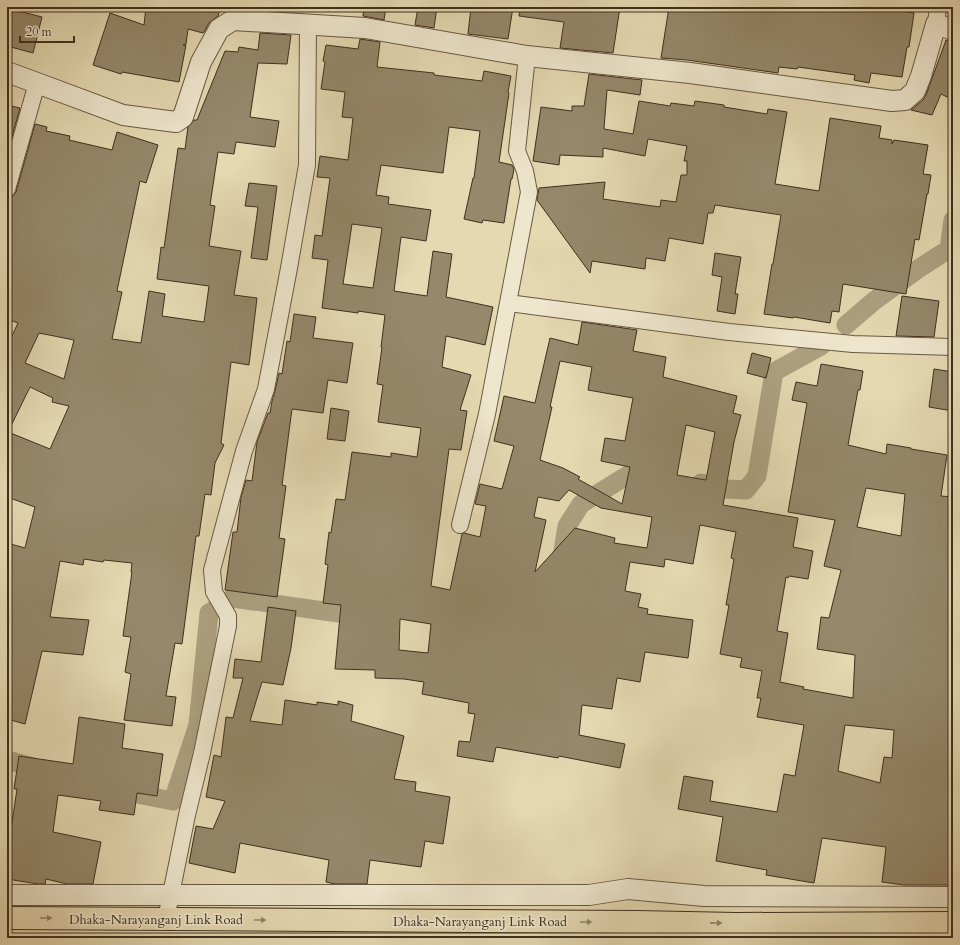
<svg xmlns="http://www.w3.org/2000/svg" width="960" height="945" viewBox="0 0 960 945" font-family="Cardo,serif">
  <style>
    .lines { fill: none; stroke-linecap: round; stroke-linejoin: round }
    .canal { stroke: #aca080; stroke-width: 19 }
    .building { fill: #95886b; stroke: #3e301e; fill-rule: evenodd }
    .minor-casing { stroke: #685a43; stroke-width: 18 }
    .tertiary-casing { stroke: #685a43; stroke-width: 22 }
    .primary-casing { stroke: #3e301e; stroke-width: 24 }
    .minor { stroke: #eee6cd; stroke-width: 16 }
    .tertiary { stroke: #eee6cd; stroke-width: 20 }
    .primary { stroke: #e5d9b2; stroke-width: 22 }
    .oneway { fill: #928468 }
    .labels { text-anchor: middle; stroke-width: 3.5; stroke-linejoin: round; paint-order: stroke }
    .street-label { font-size: 13px; fill: #3e301e; stroke: #eee6cd }
  </style>
  <rect width="100%" height="100%" fill="#e5d9b2"/>
  <filter id="stains"><feTurbulence type="fractalNoise" baseFrequency=".005" numOctaves="4"/><feColorMatrix values="0 0 0 0 .2 0 0 0 0 .09 0 0 0 0 .02 0 0 0 .5 -.17"/></filter>
  <radialGradient id="worn" r=".72"><stop offset=".6" stop-color="#630" stop-opacity="0"/><stop offset="1" stop-color="#630" stop-opacity=".3"/></radialGradient>
  <g class="lines">
    <path class="canal" d="M846,325L874,301L918,269L949,249L953,220
      M701,483L726,489L746,490L757,476L774,372L821,346
      M561,564L567,526L581,504L636,470L651,473
      M7,760L43,770
      M111,789L173,801L198,725L209,613L233,598L366,617"/>
  </g>
  <path class="building" d="M146,7H221L218,16L209,23L204,32L203,33L188,29L186,44L183,45H186L179,82L122,72L121,74L93,65L110,13L144,25Z
    M364,7H386L384,20L363,16Z
    M418,7H437L434,28L415,25Z
    M471,7H513L508,39L468,34Z
    M520,7H620L613,53L560,48L564,22L519,16Z
    M669,7H874L914,13L909,47H907L902,77L871,73L869,83L854,80L855,75L798,67L797,69L779,67L778,73L687,60L661,58Z
    M7,8L42,17L33,53L7,46Z
    M260,33L291,35L287,64L258,63L250,117L279,121L275,147L236,142L234,154L218,152L210,205L215,206L209,246L241,251L234,295L257,298L249,365L231,362L221,443L224,445L215,463L211,495L205,494L199,536H196L182,644L175,643L166,696L176,697L172,726L124,720L131,674L125,672L131,637L123,636L132,572H131L132,563L104,560L103,562L84,559L83,565L60,561L50,617L89,620L83,655L42,651L25,724L7,719V543L25,548L35,507L7,497V346L18,323L7,319V203L8,198L13,196L16,192L35,124L47,127L46,131L70,136L69,140L112,150L117,132L158,145L146,183L140,181L117,291L122,292L112,339L141,343L149,291L165,294L162,316L204,322L209,286L157,279L161,247L164,248L178,148L185,149L188,127L194,120H197L225,51L238,52L239,47L258,50ZM39,333L74,340L64,379L25,363ZM30,387L53,398L52,402L69,406L50,449L8,432Z
    M360,39L380,42L377,67L434,73V75L482,81L484,71L511,76L508,92L509,93L499,162L512,165L514,169L512,179H511L504,223L483,220L482,223L464,219L473,178H474L480,131L449,127L443,173L381,165L376,195L389,197L388,204L431,210L426,241L401,237L394,291L427,296L433,251L452,254L446,297L493,307L485,345L446,336L442,367L471,375L460,410L467,411L461,450L449,449L431,586L450,590L462,534L464,533L480,537L486,506L475,504L480,484L502,489L514,446L494,441L504,396L535,403L550,338L578,345L582,322L637,330L633,351L666,357L663,377L737,396L733,413L741,415L734,442L723,505L798,518L793,547L813,551L808,579L789,576L788,578L786,577L777,631L788,633L780,682L804,687L803,689L853,698L855,655L817,649L821,617L829,618L841,570L824,566L835,520L788,512L807,403L792,400L796,382L817,386L821,364L863,371L860,390H858L848,445L886,454L887,444L911,448V449L947,455L941,496L953,497V872L952,885H904L882,882L886,847L822,838L814,883L766,875L767,870L716,861L723,817L678,809L684,776L713,781L710,801L777,812L784,774L795,776L804,725L757,717L761,698H757L762,671L740,667L742,658L720,654L729,605H726L734,559L731,558L736,532L700,525L693,564L665,559L664,567L630,562L625,591L641,594L638,607L648,609L647,614L693,620L688,658L645,652L640,682L617,678L612,709L582,705L579,735L625,744L620,768L559,756L558,758L496,747L493,762L457,756L459,741L470,742L475,714L468,713L469,703L422,694L424,682L404,679L375,678V670L335,669L341,605L323,603L328,565L325,564L329,532L331,533L336,499L345,500L352,452L391,457V453L417,457L421,428L378,422L383,385L377,384L382,347H381L385,315L358,311V313L322,308L328,260L312,258L315,235L322,236L330,178L317,177L320,156L348,160L353,118L342,117L345,92L321,89L325,62L323,61L326,45L358,49ZM352,224L382,228L373,288L343,284ZM560,361L592,367L588,390L633,398L625,441L605,438L601,461L630,467L622,504L578,479L580,477L563,468L540,460L552,407H550ZM686,425L715,432L706,480L677,475ZM866,488L905,494L901,536L857,527ZM569,490L601,508L652,517L647,548L614,543L615,538L575,528L535,572L546,520L534,517L538,497L559,501ZM400,619L431,624L428,653L399,650ZM845,725L894,730L892,758L884,757L880,783L838,771Z
    M946,40L953,41V100L941,94L932,115L911,110L923,100L926,95Z
    M589,74L642,80L640,95L607,90L604,129L633,134L639,101L670,106L671,103L694,106L695,101L724,105V107L767,114L768,109L787,112L775,184L819,191L830,118L881,126L879,138L892,140V144L894,140L928,145L923,174L931,175L928,194H927L919,240L915,239L906,294L843,284L839,312L832,311L830,323L794,317L793,318L764,314L772,264H773L781,215L715,205L713,213H708L703,244L669,238L665,261L646,258L645,269L592,261L590,273L537,200L539,188L605,182L603,199L660,207L661,200L676,202L681,175H687V161H684L687,146L648,139L645,156L603,148V157L560,155L559,165L533,161L541,107L572,111V106H584Z
    M7,105L20,108L7,154Z
    M249,183L277,186L267,260L251,258L258,207L245,206Z
    M715,253L741,257L735,294H738L735,314L717,311L722,277L712,275Z
    M902,296L939,301L934,337L896,336Z
    M294,314L316,317L313,338L353,343L347,383L328,380L323,413L292,409L282,485L286,486L279,538L285,539L277,597L225,590L233,532H237L241,497L246,480L252,481L257,442L268,413H270L272,401L275,391L279,373L282,374L287,341L290,342Z
    M752,353L771,358L766,378L747,373Z
    M934,369L953,372V411L929,407Z
    M331,408L349,411L345,441L327,439Z
    M268,607L296,611L291,648L283,685L262,682L250,721L282,725L285,700L317,705V702L338,705V701L353,705L351,721L404,736L394,779L416,782L415,791L450,797L443,844L425,841L421,867L370,860L367,884H335L326,882L329,860L240,843L235,873L189,863L196,826L213,829L225,801L206,797L214,755L221,757L226,717L233,718L243,678H233L235,659L261,662Z
    M79,717L125,724L122,748L163,754L157,796L137,793L134,815L99,810L101,801L58,795L53,832L101,842L93,884H67L46,879L45,884H38L7,879V857L17,789H14L19,756L73,764Z"/>
  <g class="lines">
    <g class="minor-casing">
      <path id="minor" d="M936,24L938,7
        M7,189L37,83
        M508,303L729,332L853,344L953,347
        M460,525L487,414L529,192L525,171L517,151L527,56
        M166,919L187,815L202,753L228,626V616L214,592L212,570L244,451L266,389L289,268L307,165L308,24"/>
    </g>
    <g class="tertiary-casing">
      <path id="tertiary" d="M7,72L37,83L123,115L176,122L183,117L201,62L219,29L233,20L365,28L527,56L690,73L892,101L905,100L915,91L921,76L936,24L953,30
        M7,895H589L628,889L704,896L953,897"/>
    </g>
    <g class="primary-casing">
      <path id="primary" d="M7,918L637,922L736,924L953,923"/>
    </g>
    <use href="#minor" class="minor"/>
    <use href="#tertiary" class="tertiary"/>
    <use href="#primary" class="primary"/>
  </g>
  <defs><path id="oneway-solid" d="M-6-.8H1V-3.2L6.5 0L1 3.2V.8H-6Z"/></defs>
  <g class="oneway">
    <use href="#oneway-solid" transform="translate(46 918)"/>
    <use href="#oneway-solid" transform="translate(260 920)"/>
    <use href="#oneway-solid" transform="translate(586 922)"/>
    <use href="#oneway-solid" transform="translate(716 923) rotate(1)"/>
  </g>
  <g class="labels">
    <g class="street-label">
      <text x="156" y="924">Dhaka-Narayanganj Link Road</text>
      <text x="480" y="926">Dhaka-Narayanganj Link Road</text>
    </g>
  </g>
  <rect width="960" height="945" fill="none" stroke="#e5d9b2" stroke-width="24"/>
  <rect x="8" y="8" width="944" height="929" fill="none" stroke="#3e301e" stroke-width="2"/>
  <rect x="12" y="12" width="936" height="921" fill="none" stroke="#3e301e"/>
  <path d="M20 36v6h54v-6" fill="none" stroke="#3e301e" stroke-width="2"/>
  <text x="26" y="36" font-size="12" fill="#3e301e" stroke="#eee6cd" stroke-width="3" paint-order="stroke">20 m</text>
  <rect width="100%" height="100%" filter="url(#stains)"/>
  <rect width="100%" height="100%" fill="url(#worn)"/>
</svg>
